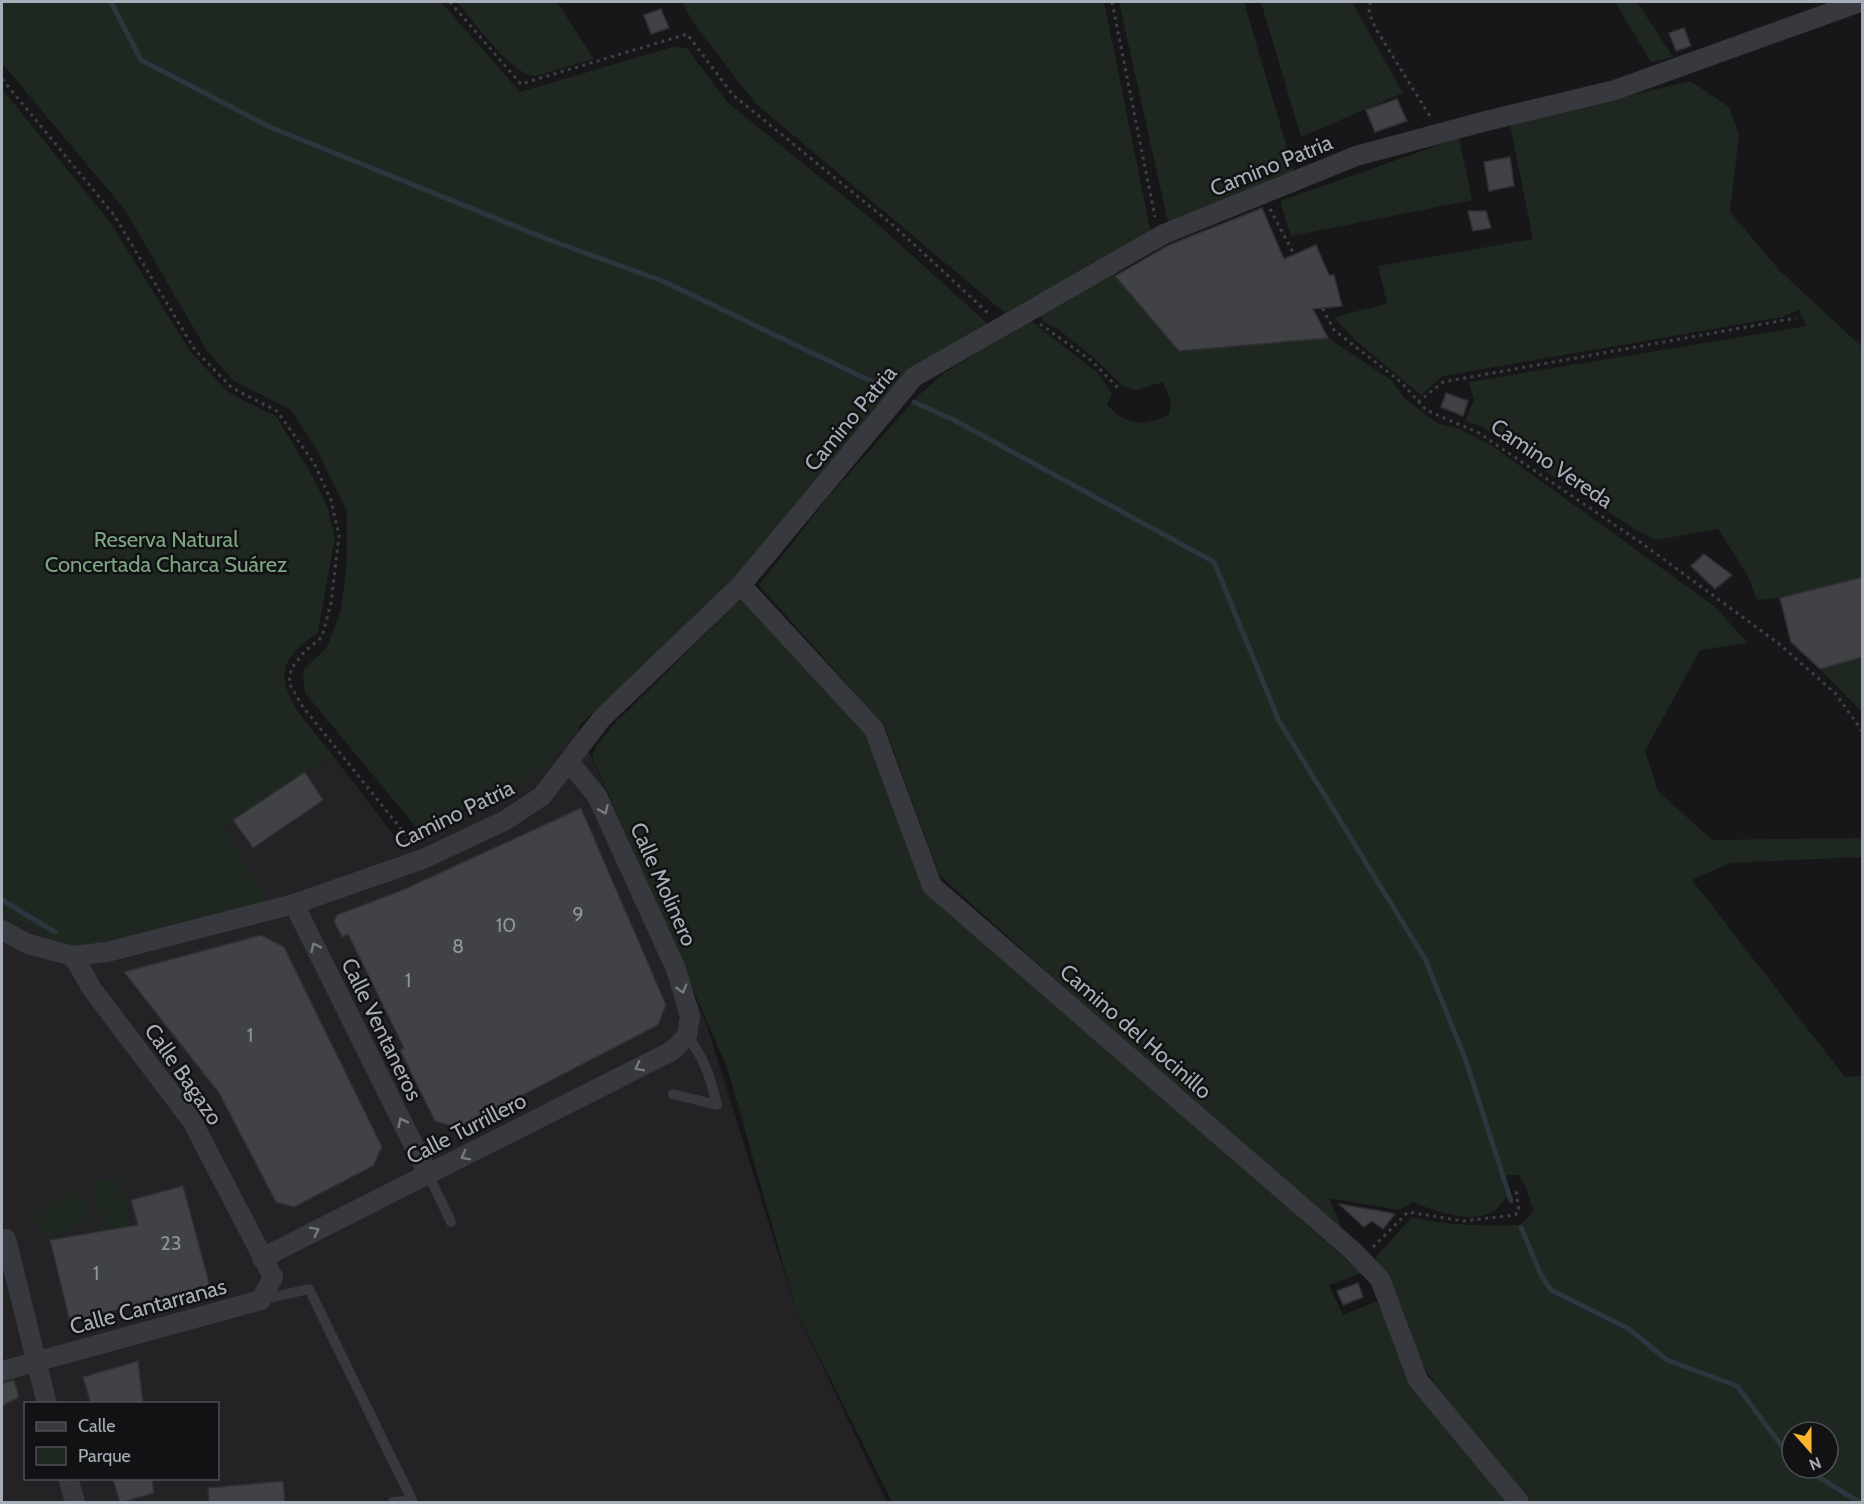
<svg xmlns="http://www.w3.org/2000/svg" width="1864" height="1504" viewBox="0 0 1864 1504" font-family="Cabin,sans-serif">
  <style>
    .built { fill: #232326; fill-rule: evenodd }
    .green { fill: #1e2720; fill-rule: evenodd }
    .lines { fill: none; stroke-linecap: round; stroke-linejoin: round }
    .stream { stroke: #2c363e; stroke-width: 5 }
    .building { fill: #414246; stroke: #313135; stroke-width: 1.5 }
    .path { stroke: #3d4045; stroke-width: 3; stroke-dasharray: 3 4.5; stroke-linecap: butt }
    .lane { stroke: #38393e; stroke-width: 10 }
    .street { stroke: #38393e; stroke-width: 20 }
    .oneway { stroke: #767982 }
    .labels { text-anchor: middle; stroke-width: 5; stroke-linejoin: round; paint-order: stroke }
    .number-label { font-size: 20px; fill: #8e939c }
    .street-label { font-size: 22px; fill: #a8aeb9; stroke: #121214 }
    .park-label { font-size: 22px; fill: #7ea581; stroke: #121214 }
  </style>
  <rect width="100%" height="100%" fill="#171719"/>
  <path class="built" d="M578,726L706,1023L796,1310L887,1502H2V911L69,949L268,902L223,827L305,772L334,757L399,842L491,798ZM26,1404H218V1478H26Z"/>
  <path class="green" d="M2,2H441L520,92L673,47L687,48L727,102L874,221L988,324L910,371L735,580L584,721L540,772L420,832L305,693L303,670L327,647L341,610L347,563V511L318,452L291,410L234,381L207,351L125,210L2,63Z
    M457,2H557L594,59L535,76C511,75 473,20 457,2Z
    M682,2H1104L1151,233L1005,313L756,104L694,24Z
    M1119,2H1244L1294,171L1168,222Z
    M1261,2H1352L1403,93L1301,137Z
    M1615,2H1637L1673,57L1651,62Z
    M1690,81L1729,107L1739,135L1730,212L1780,271L1862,347V577L1780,598L1757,600L1747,574L1718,529L1656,540L1636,530L1537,466L1482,427L1465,421L1474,400L1469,382L1806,326L1799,310L1782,317L1443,376L1421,395L1356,341L1334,317L1387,304L1378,266L1533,239L1510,125Z
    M2,89L110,222L190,351L226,390L238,398L276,416L313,477L327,506L335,537L318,632C307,641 291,652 286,665C276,697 317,733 334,757L305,772L223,827L269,903L102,945L69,949L2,911Z
    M1459,138L1472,200L1291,236L1280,201Z
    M1113,273L1179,351L1328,338L1391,380L1405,399L1422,412L1439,424L1458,428L1494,447L1714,606L1748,643L1700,650L1645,751L1658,791L1712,840L1862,838V857L1730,863L1692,880L1845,1077L1862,1076V1502H1530C1490,1455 1446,1410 1418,1355C1402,1323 1396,1287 1375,1258L1412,1217C1449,1226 1483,1226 1521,1225L1533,1211L1526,1187L1518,1175H1507L1502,1185L1507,1196C1503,1201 1499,1208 1494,1211C1472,1225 1434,1211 1413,1202L1400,1210L1329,1198L1343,1231L1206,1114L939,875L885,727L759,585L829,496L919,395L944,373L1030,320L1098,373L1112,394L1107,405C1127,426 1144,427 1169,414L1171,402L1163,382L1136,390L1123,386L1092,356L1059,330L1043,322L1040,314ZM1792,1432H1828V1468H1792Z
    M743,597L870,733L925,890L1362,1273L1329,1285L1343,1315L1377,1301L1414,1388L1508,1502H892L796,1310L728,1070L592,757L596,746L614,724Z
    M1862,657V712L1820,669Z
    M121,1177L130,1227L102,1231L93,1182Z
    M77,1189L92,1216L47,1242L32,1215Z"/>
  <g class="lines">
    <path class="stream" d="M111,2L141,60L270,127L547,239L665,282L885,388
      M914,402L954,420L1214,562L1279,721L1425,959L1465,1058L1511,1201
      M2,900L55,932
      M1521,1227L1541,1275L1551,1290L1629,1329L1667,1360L1737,1386L1792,1460
      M1804,1468L1859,1502"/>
  </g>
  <path class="building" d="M661,9L669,28L651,34L644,15Z
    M1684,28L1691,46L1676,51L1669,33Z
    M1397,99L1407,121L1375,132L1366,110Z
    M1510,157L1514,186L1489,191L1484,162Z
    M1262,208L1284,259L1316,245L1329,275H1334L1342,306L1313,309L1328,338L1179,351L1115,276L1169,245Z
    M1468,211H1486L1491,228L1473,231Z
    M1446,393L1468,401L1463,416L1441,407Z
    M1704,554L1732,575L1715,589L1691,566Z
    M1863,577V657L1820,669L1791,642L1780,598Z
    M305,772L323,800L253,848L233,820Z
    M581,808L666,1005L658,1025L459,1128L435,1121L400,1050L404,1048L348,934L342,937L334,921L337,915L405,889Z
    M261,935L284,947L382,1147L373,1166L294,1207L276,1202L219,1093L124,972Z
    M183,1186L210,1286L70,1322L50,1240L138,1225L131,1200Z
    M1339,1204L1380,1211L1395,1214L1383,1229L1372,1221L1364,1227Z
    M1358,1283L1363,1297L1343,1305L1337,1291Z
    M138,1361L143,1404H91L83,1377Z
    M14,1380L19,1397L2,1406V1383Z
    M113,1479H152L154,1493L120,1503Z
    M283,1481L285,1503H209L208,1488Z"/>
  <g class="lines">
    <path class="path" d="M450,2L521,84L687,34L733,95L894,226L988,313
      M1112,2L1155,217
      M1370,2L1369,13L1376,29L1431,118
      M2,79L114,215L195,350L232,388L277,411L314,463L331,500L339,536L331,603L322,637L304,652L291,669L289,683L303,707L414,845
      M1270,209L1334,330L1401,382L1426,410L1479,433L1640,542L1778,643L1836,694L1862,731
      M1040,324L1092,361L1119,389
      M1418,402L1443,382L1796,318
      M1373,1247L1408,1212L1463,1221L1515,1215L1519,1211L1516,1190"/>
    <path class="lane" d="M673,1094L717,1105C711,1079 704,1057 687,1036
      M428,1174L451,1222
      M261,1300L309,1289L413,1502
      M393,1502L412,1500"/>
    <path class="street" d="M741,585L874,729L932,886L1353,1251L1380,1279L1418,1380L1519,1502
      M294,904L428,1174
      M2,930L28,944L73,956L107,952L294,904L423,859L506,820L542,796L602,718L741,585L914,377L1164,234L1356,156L1486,121L1615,90L1860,2
      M6,1239L47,1404
      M262,1258L672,1051L687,1036L690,1016L676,969L597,796L570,763
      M2,1371L261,1300L273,1277L192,1121L92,989L73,956
      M68,1478L75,1502"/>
  </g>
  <defs><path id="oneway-chevron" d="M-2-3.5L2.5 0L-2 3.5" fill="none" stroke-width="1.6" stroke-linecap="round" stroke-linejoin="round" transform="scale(1.5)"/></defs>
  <g class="oneway">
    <use href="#oneway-chevron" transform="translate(604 810) rotate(66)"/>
    <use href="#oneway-chevron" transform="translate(315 947) rotate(-116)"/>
    <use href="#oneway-chevron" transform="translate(682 989) rotate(74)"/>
    <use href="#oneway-chevron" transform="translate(639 1067) rotate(153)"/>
    <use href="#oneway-chevron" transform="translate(402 1122) rotate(-116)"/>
    <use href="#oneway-chevron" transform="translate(465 1156) rotate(153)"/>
    <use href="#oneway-chevron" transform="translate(315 1231) rotate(-27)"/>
  </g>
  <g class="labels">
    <g class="number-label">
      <text x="578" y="921">9</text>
      <text x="506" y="932">10</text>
      <text x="458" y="953">8</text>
      <text x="408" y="987">1</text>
      <text x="250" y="1042">1</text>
      <text x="171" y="1250">23</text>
      <text x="96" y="1280">1</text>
    </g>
    <g class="street-label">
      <text transform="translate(1271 165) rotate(-22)" y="8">Camino Patria</text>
      <text transform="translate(850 418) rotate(-50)" y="8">Camino Patria</text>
      <text transform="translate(1552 463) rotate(34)" y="8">Camino Vereda</text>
      <text transform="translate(454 814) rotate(-26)" y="8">Camino Patria</text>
      <text transform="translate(664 884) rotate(66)" y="8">Calle Molinero</text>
      <text transform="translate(382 1029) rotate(64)" y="8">Calle Ventaneros</text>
      <text transform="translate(1136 1031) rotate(41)" y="8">Camino del Hocinillo</text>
      <text transform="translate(184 1074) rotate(55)" y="8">Calle Bagazo</text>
      <text transform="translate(466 1128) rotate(-27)" y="8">Calle Turrillero</text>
      <text transform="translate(148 1306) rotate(-15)" y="8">Calle Cantarranas</text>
    </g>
    <g class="park-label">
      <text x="166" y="547">Reserva Natural<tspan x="166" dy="25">Concertada Charca Suárez</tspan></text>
    </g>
  </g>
  <rect width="1864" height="1504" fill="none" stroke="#a8aeb9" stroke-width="6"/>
  <rect x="24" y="1402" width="195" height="78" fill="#121214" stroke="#4e5056" stroke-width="1.5"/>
  <rect x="36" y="1422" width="30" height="9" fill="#38393e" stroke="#4e5056" stroke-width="1.5"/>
  <text x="78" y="1432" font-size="18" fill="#a8aeb9">Calle</text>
  <rect x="36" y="1447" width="30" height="18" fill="#1e2720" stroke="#4e5056" stroke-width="1.5"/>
  <text x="78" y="1462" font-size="18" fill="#a8aeb9">Parque</text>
  <g transform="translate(1810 1450) rotate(159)"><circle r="28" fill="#121214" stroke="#4e5056" stroke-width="1.5"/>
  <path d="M0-4.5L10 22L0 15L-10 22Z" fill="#fab42d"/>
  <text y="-9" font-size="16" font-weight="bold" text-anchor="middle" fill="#a8aeb9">N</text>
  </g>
</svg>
